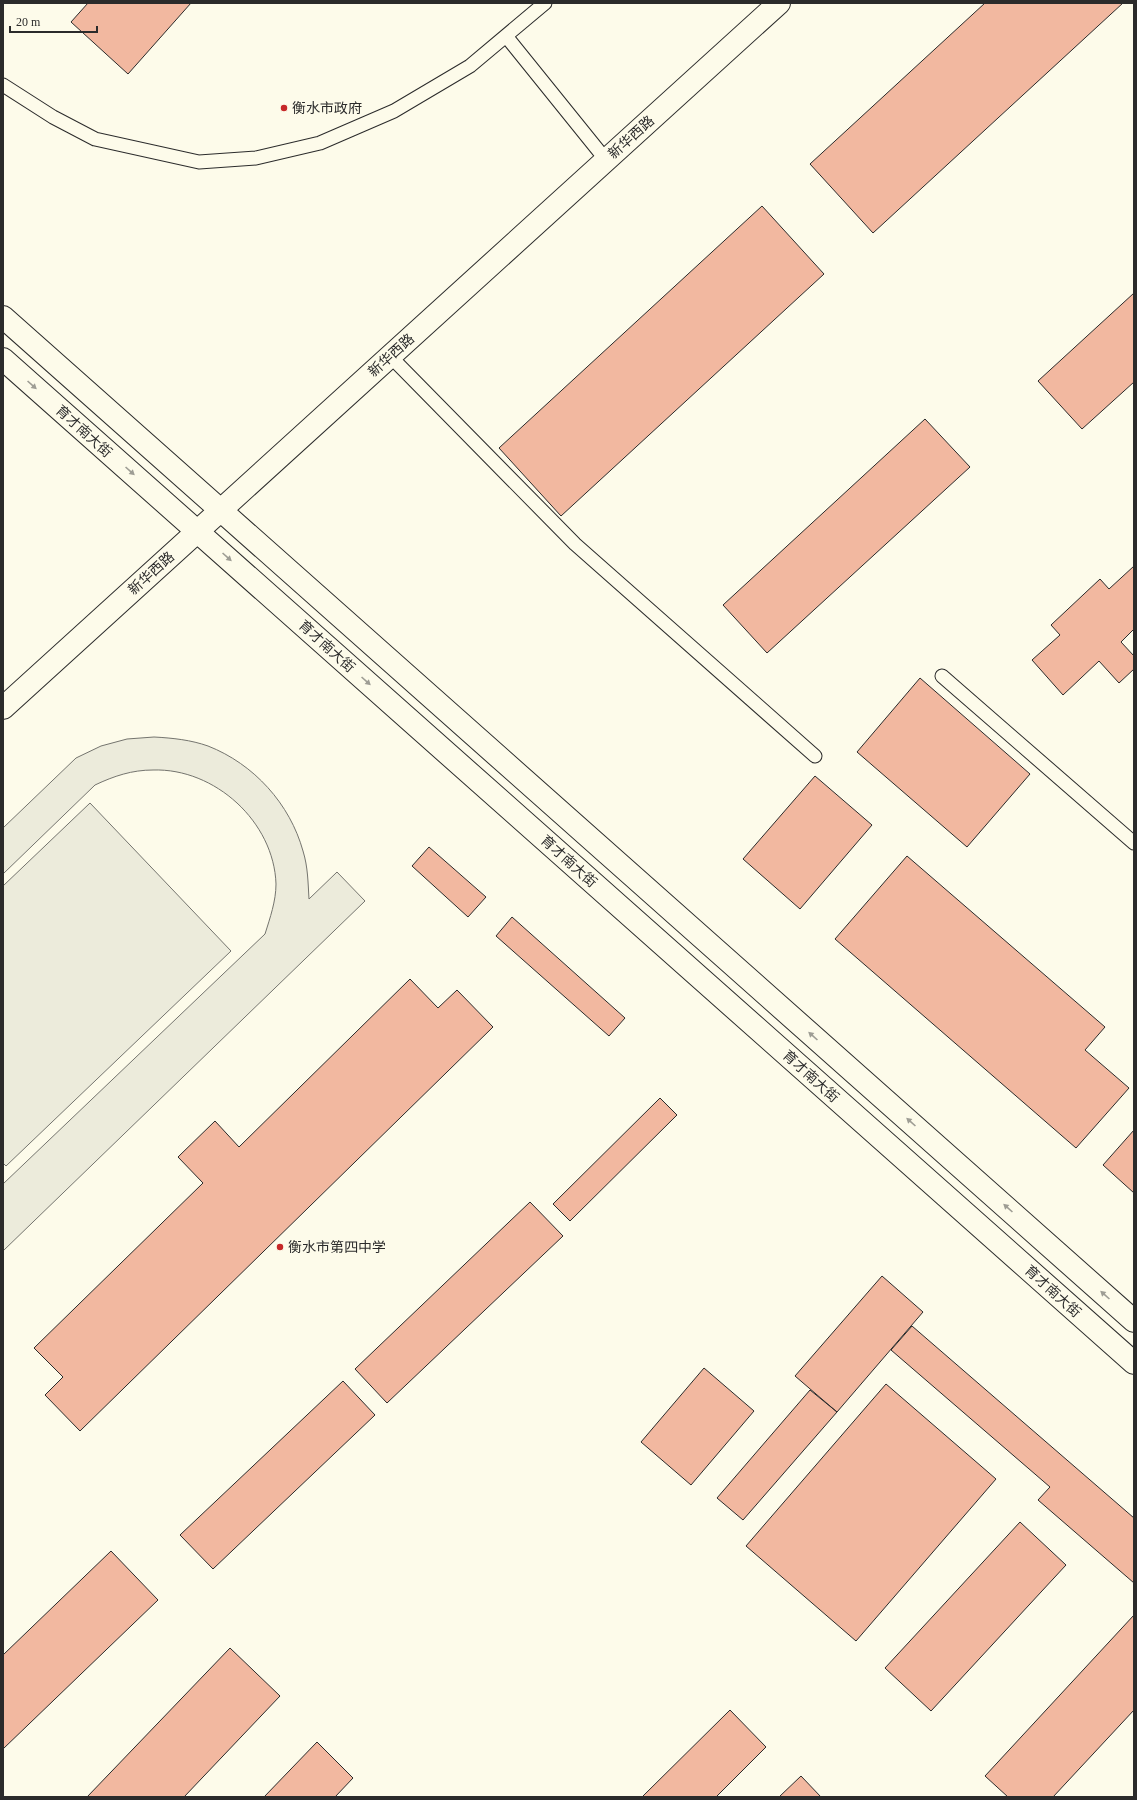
<svg xmlns="http://www.w3.org/2000/svg" width="1137" height="1800" viewBox="0 0 1137 1800" font-family="'Times New Roman','Noto Sans SC',serif">
  <style>
    .green { fill: #ecebdb; stroke: #74746e }
    .building { fill: #f2b8a0; stroke: #2b2b2b }
    .lines { fill: none; stroke-linecap: round; stroke-linejoin: round }
    .lane-casing { stroke: #2b2b2b; stroke-width: 15 }
    .secondary-casing { stroke: #2b2b2b; stroke-width: 24 }
    .lane { stroke: #fdfbea; stroke-width: 13 }
    .secondary { stroke: #fdfbea; stroke-width: 22 }
    .oneway { fill: #9e9d94 }
    .poi-dot { fill: #c62828; stroke: #fdfbea; stroke-width: 1.5 }
    .labels { text-anchor: middle; stroke-width: 3; stroke-linejoin: round; paint-order: stroke }
    .poi-label { font-size: 14px; fill: #2b2b2b; stroke: #fdfbea; text-anchor: start }
    .street-label { font-size: 14px; fill: #2b2b2b; stroke: #fdfbea }
  </style>
  <rect width="100%" height="100%" fill="#fdfbea"/>
  <path class="green" d="M154,737C173,738 191,740 208,746C254,764 290,804 303,851C308,867 308,883 309,899L337,872L365,901L3,1251V1184L265,934C270,918 276,901 276,884C274,822 215,768 153,770C132,770 114,776 95,785L3,874V828L76,758L101,746L127,739Z
    M90,803L231,951L6,1166L3,1163V886Z"/>
  <path class="building" d="M88,3H191L128,74L71,22Z
    M985,3H1123L873,233L810,164Z
    M762,206L824,274L561,516L499,448Z
    M1134,293V382L1082,429L1038,381Z
    M925,419L970,467L767,653L723,605Z
    M1134,566V629L1121,642L1134,656V669L1119,683L1099,661L1063,695L1032,660L1060,635L1051,625L1100,579L1109,589Z
    M920,678L1030,774L967,847L857,752Z
    M815,776L872,825L800,909L743,859Z
    M429,847L486,897L468,917L412,866Z
    M907,856L1105,1027L1085,1050L1129,1088L1076,1148L835,939Z
    M512,917L625,1018L609,1036L496,936Z
    M410,979L438,1008L457,990L493,1027L80,1431L45,1395L63,1377L34,1348L203,1183L178,1157L215,1121L239,1147Z
    M660,1098L677,1115L570,1221L553,1204Z
    M1134,1130V1193L1103,1165Z
    M530,1202L563,1236L387,1403L355,1369Z
    M882,1276L923,1312L837,1412L795,1376Z
    M912,1326L1134,1518V1583L1038,1500L1050,1487L891,1350Z
    M704,1368L754,1411L691,1485L641,1442Z
    M343,1381L375,1415L213,1569L180,1535Z
    M886,1384L996,1479L856,1641L746,1546Z
    M810,1390L837,1412L743,1520L717,1498Z
    M1020,1522L1066,1565L931,1711L885,1668Z
    M111,1551L158,1600L3,1749V1655Z
    M1134,1615V1710L1053,1797H1008L985,1776Z
    M230,1648L280,1696L184,1797H87Z
    M730,1710L766,1747L716,1797H642Z
    M317,1742L353,1778L335,1797H264Z
    M801,1776L821,1797H779Z"/>
  <g class="lines">
    <g class="lane-casing">
      <path id="lane" d="M506,36L606,160
        M3,85L53,117L95,139L199,162L256,158L320,143L394,111L470,66L545,3
        M390,356L575,544L815,756
        M942,676L1134,843"/>
    </g>
    <g class="secondary-casing">
      <path id="secondary" d="M3,317L1134,1321
        M3,359L1134,1363
        M3,708L779,3"/>
    </g>
    <use href="#lane" class="lane"/>
    <use href="#secondary" class="secondary"/>
  </g>
  <defs><path id="oneway-solid" d="M-6-.8H1V-3.2L6.5 0L1 3.2V.8H-6Z"/></defs>
  <g class="oneway">
    <use href="#oneway-solid" transform="translate(32 385) rotate(42)"/>
    <use href="#oneway-solid" transform="translate(130 471) rotate(42)"/>
    <use href="#oneway-solid" transform="translate(227 557) rotate(42)"/>
    <use href="#oneway-solid" transform="translate(366 681) rotate(42)"/>
    <use href="#oneway-solid" transform="translate(813 1036) rotate(-138)"/>
    <use href="#oneway-solid" transform="translate(911 1122) rotate(-138)"/>
    <use href="#oneway-solid" transform="translate(1008 1208) rotate(-138)"/>
    <use href="#oneway-solid" transform="translate(1105 1295) rotate(-138)"/>
  </g>
  <g class="poi-dot">
    <circle cx="284" cy="108" r="4"/>
    <circle cx="280" cy="1247" r="4"/>
  </g>
  <g class="labels">
    <g class="poi-label">
      <text x="292" y="113">衡水市政府</text>
      <text x="288" y="1252">衡水市第四中学</text>
    </g>
    <g class="street-label">
      <text transform="translate(631 137) rotate(-42)" y="5">新华西路</text>
      <text transform="translate(391 355) rotate(-42)" y="5">新华西路</text>
      <text transform="translate(84 431) rotate(42)" y="5">育才南大街</text>
      <text transform="translate(151 573) rotate(-42)" y="5">新华西路</text>
      <text transform="translate(327 646) rotate(42)" y="5">育才南大街</text>
      <text transform="translate(569 861) rotate(42)" y="5">育才南大街</text>
      <text transform="translate(811 1076) rotate(42)" y="5">育才南大街</text>
      <text transform="translate(1053 1291) rotate(42)" y="5">育才南大街</text>
    </g>
  </g>
  <rect width="1137" height="1800" fill="none" stroke="#2b2b2b" stroke-width="8"/>
  <path d="M10 26v6h87v-6" fill="none" stroke="#2b2b2b" stroke-width="2"/>
  <text x="16" y="26" font-size="12" fill="#2b2b2b" stroke="#fdfbea" stroke-width="3" paint-order="stroke">20 m</text>
</svg>
